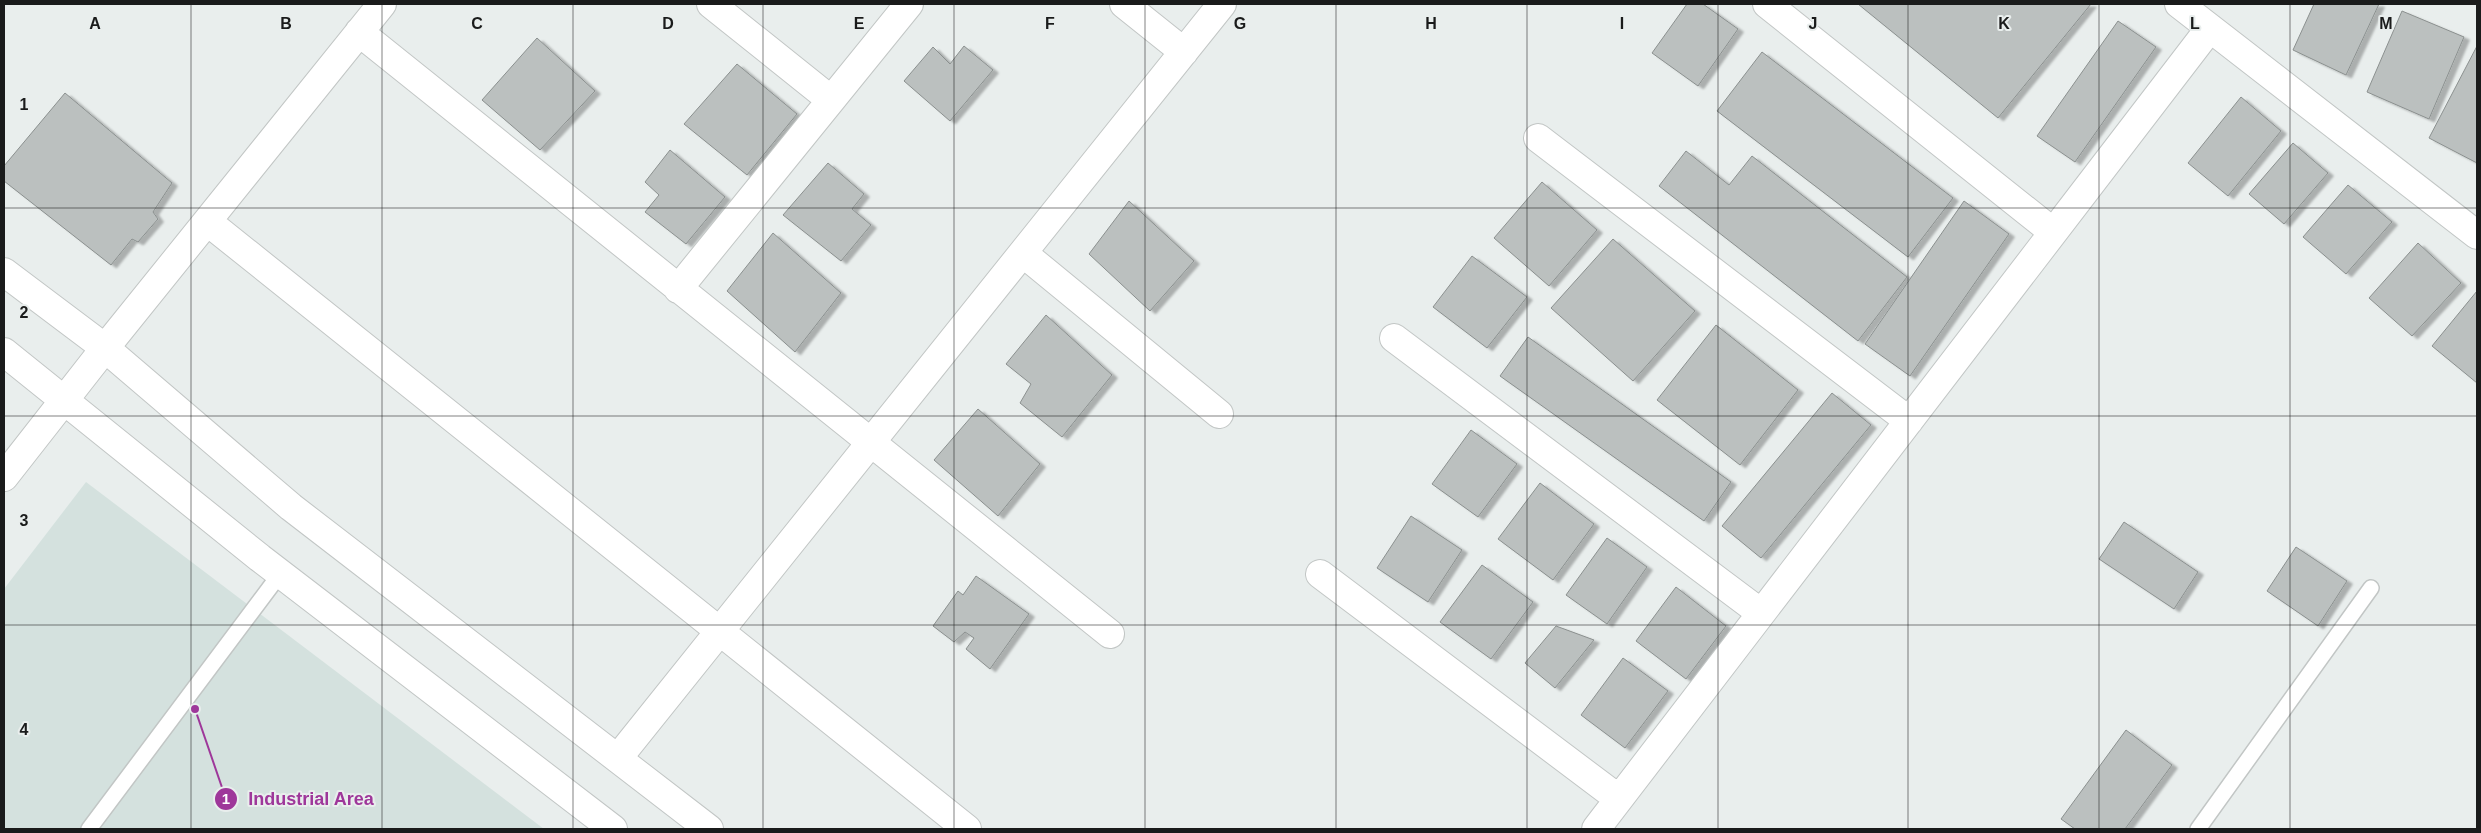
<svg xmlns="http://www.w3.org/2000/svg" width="2481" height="833" viewBox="0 0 2481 833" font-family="Helvetica,sans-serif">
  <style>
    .built { fill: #d4e1de }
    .building { fill: #bbc0bf; stroke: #8b908f; filter: url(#shadow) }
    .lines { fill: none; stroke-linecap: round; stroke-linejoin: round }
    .lane-casing { stroke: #c2c6c5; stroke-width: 18 }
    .street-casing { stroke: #c2c6c5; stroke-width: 30 }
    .secondary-casing { stroke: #c2c6c5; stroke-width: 30 }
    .lane { stroke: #fff; stroke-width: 15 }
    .street { stroke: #fff; stroke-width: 28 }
    .secondary { stroke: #fff; stroke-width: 28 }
    .grid { fill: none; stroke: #1a1b1b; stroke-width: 1; stroke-opacity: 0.55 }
    .grid-label { font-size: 16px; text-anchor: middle; font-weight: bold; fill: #1a1b1b; stroke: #e9eeed; stroke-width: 4; stroke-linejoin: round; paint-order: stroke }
    .leader { fill: none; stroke: #9e379a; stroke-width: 2 }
    .callout-dot { fill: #9e379a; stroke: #e9eeed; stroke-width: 2 }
    .mark-label { font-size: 15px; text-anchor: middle; font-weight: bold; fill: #fff }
    .callout-label { font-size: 18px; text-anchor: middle; font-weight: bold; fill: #9e379a; stroke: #e9eeed; stroke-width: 4; stroke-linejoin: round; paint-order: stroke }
  </style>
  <defs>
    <filter id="shadow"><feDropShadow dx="5.5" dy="3" stdDeviation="1" flood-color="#0004"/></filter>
  </defs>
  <rect width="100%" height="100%" fill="#e9eeed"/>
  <path class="built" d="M86,482L544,829H4V589Z"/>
  <path class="building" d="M1687,4H1703L1738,29L1698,86L1652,53Z
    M1858,4H2091L1998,118Z
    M2314,4H2379L2346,75L2293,50Z
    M2402,11L2464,37L2429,119L2367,92Z
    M2118,21L2156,47L2075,162L2037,136Z
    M537,38L595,91L540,150L482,100Z
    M964,46L993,70L950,121L904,81L933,47L950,64Z
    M2477,46V163L2429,138Z
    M1762,52L1953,198L1908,257L1717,111Z
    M737,64L797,114L747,175L684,124Z
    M65,93L172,183L153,212L158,219L138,242L132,239L111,265L4,181V166Z
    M2241,97L2281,131L2228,196L2188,163Z
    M2293,143L2328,173L2284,224L2249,194Z
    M670,150L725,197L686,244L645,212L659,195L645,182Z
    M1686,151L1729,185L1752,156L1907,277L1858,341L1659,186Z
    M828,163L864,194L852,209L871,225L841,261L783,215Z
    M1542,182L1597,230L1549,286L1494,238Z
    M2348,185L2392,222L2346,274L2303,237Z
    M1129,201L1194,261L1150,311L1089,254Z
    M1964,201L2009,234L1910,376L1865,344Z
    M773,233L841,293L795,352L727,291Z
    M1613,239L1695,311L1633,381L1551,308Z
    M2418,243L2461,283L2412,336L2369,298Z
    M1472,256L1527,297L1487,348L1433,307Z
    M2477,291V383L2432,346Z
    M1046,315L1112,375L1062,437L1020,403L1031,384L1006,364Z
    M1716,325L1798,390L1740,465L1657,400Z
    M1528,337L1731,482L1704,521L1500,376Z
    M1832,393L1871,425L1761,558L1722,526Z
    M978,409L1040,464L998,516L934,460Z
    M1471,430L1517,464L1478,517L1432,484Z
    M1540,483L1594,524L1553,580L1498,539Z
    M1411,516L1462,550L1428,602L1377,568Z
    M2124,522L2198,572L2174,609L2099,559Z
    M1607,538L1647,567L1607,624L1566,595Z
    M2296,547L2347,581L2318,626L2267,591Z
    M1482,565L1533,602L1491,659L1440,622Z
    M976,576L1029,614L990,669L966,649L974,638L965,632L954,642L933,626L958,591L963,595Z
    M1676,587L1726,626L1686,679L1636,641Z
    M1556,626L1594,640L1555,688L1525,663Z
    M1623,658L1668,691L1625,748L1581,715Z
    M2126,730L2172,765L2125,829H2075L2061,819Z"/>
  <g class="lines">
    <g class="lane-casing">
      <path id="lane" d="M89,829L280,574
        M2198,829L2371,588"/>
    </g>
    <g class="street-casing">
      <path id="street" d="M711,4L831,100
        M1124,4L1184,52
        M1767,4L2053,232
        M2179,4L2477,235
        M359,32L1110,634
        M1538,138L1909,421
        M208,222L967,829
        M1024,254L1219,414
        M678,289L909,4
        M1394,338L1761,613
        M105,348L382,4
        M1320,574L1619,799
        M618,758L1222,4
        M1596,829L2210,28"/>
    </g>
    <g class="secondary-casing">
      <path id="secondary" d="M4,272L105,348L291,507L709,829
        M4,352L260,558L613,829
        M4,477L105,348"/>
    </g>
    <use href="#lane" class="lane"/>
    <use href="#street" class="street"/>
    <use href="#secondary" class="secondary"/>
  </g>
  <path class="grid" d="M191,4V829M382,4V829M573,4V829M763,4V829M954,4V829M1145,4V829M1336,4V829M1527,4V829M1718,4V829M1908,4V829M2099,4V829M2290,4V829M4,208H2477M4,416H2477M4,625H2477"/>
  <g class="grid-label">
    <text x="95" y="29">A</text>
    <text x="286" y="29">B</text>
    <text x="477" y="29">C</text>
    <text x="668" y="29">D</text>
    <text x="859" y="29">E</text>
    <text x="1050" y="29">F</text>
    <text x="1240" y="29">G</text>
    <text x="1431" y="29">H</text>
    <text x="1622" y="29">I</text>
    <text x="1813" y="29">J</text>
    <text x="2004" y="29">K</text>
    <text x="2195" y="29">L</text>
    <text x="2386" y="29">M</text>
    <text x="24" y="110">1</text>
    <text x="24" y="318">2</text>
    <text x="24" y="526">3</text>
    <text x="24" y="735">4</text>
  </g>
  <path class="leader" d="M195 709L226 799"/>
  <g class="callout-dot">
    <circle cx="195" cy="709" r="5"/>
    <circle cx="226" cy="799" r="12"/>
  </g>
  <g class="mark-label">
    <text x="226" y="804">1</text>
  </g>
  <g class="callout-label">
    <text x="311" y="805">Industrial Area</text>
  </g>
  <rect width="2481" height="833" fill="none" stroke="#1a1b1b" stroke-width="10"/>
</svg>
